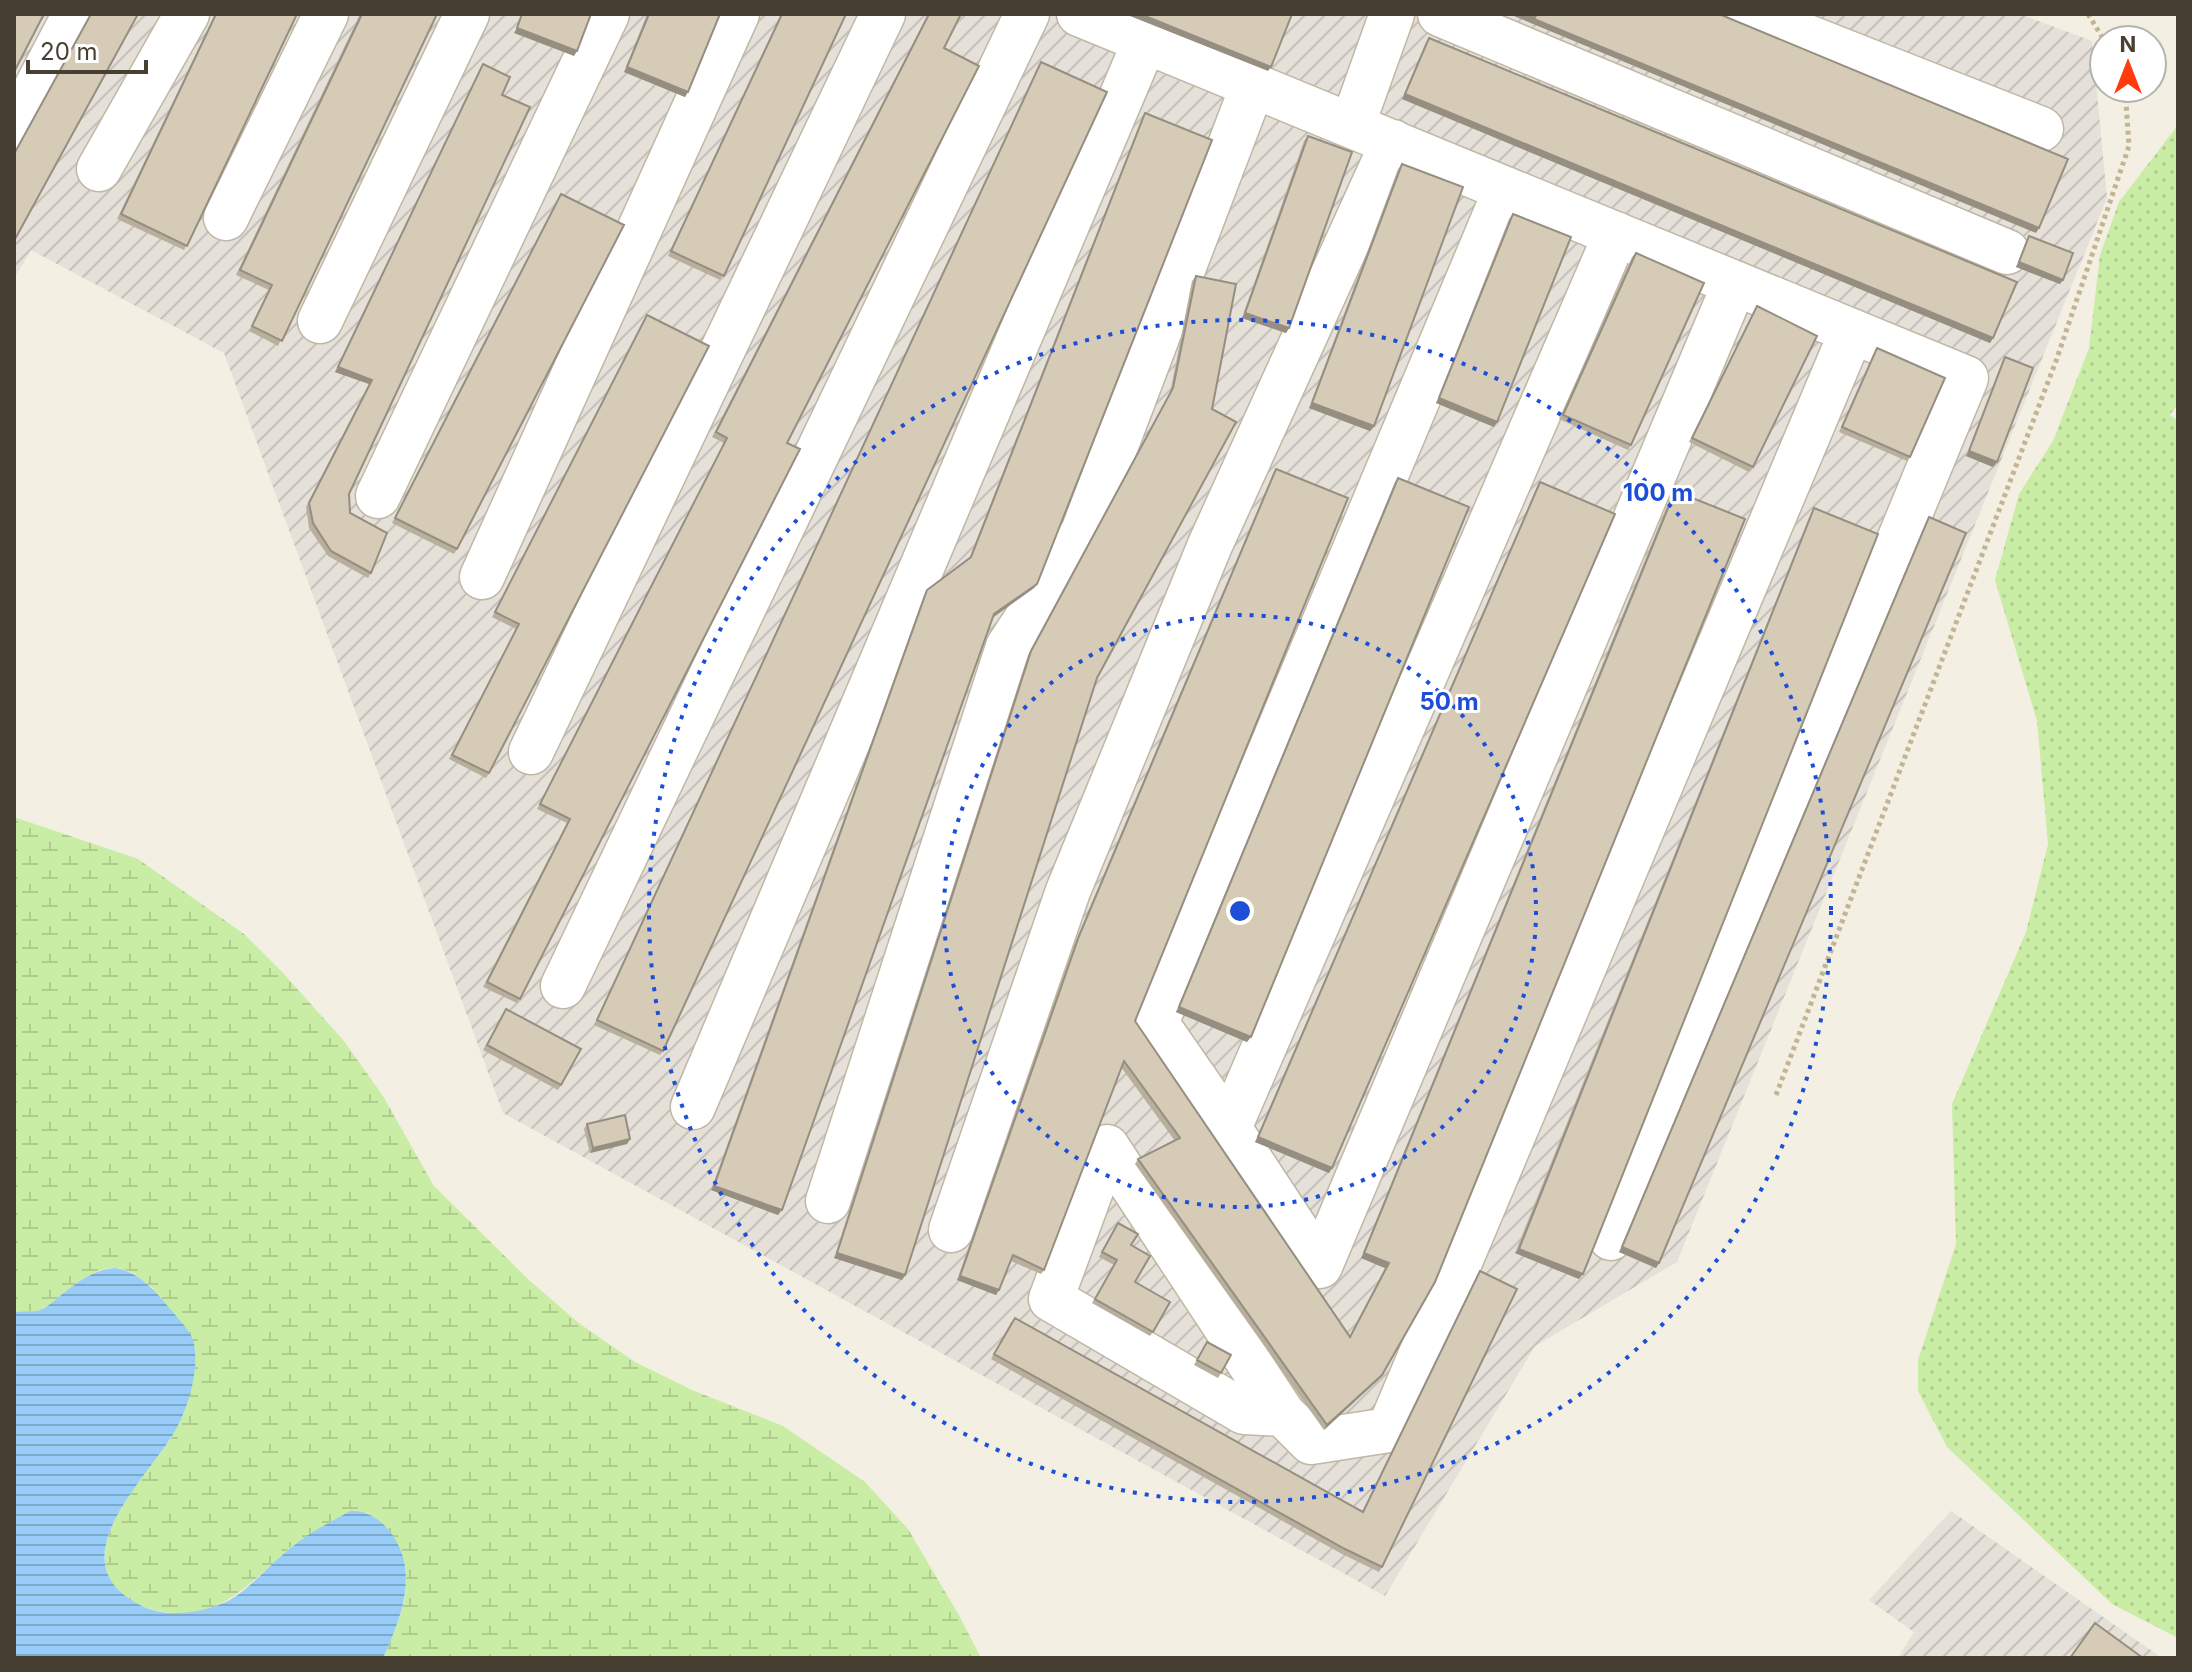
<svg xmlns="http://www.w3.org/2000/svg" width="2192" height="1672" viewBox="0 0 2192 1672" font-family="Inter,sans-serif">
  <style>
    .industrial { fill: url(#industrial-furrows) }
    .grass { fill: url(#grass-dots) }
    .wetland { fill: url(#wetland-marsh) }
    .water { fill: url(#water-rules) }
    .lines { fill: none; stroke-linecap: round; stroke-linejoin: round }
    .minor-casing { stroke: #c0b7a4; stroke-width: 47 }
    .path { stroke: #c3b494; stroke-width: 5; stroke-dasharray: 4 4; stroke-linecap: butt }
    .minor { stroke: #fff; stroke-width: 44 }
    .wall { fill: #b8af9d }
    .shaded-wall { fill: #968e80 }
    .building { fill: #d6cbb7; stroke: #968e80; stroke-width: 2 }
    .ring { fill: none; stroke: #1d4ed8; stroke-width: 4; stroke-dasharray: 4 8 }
    .centre { fill: #1d4ed8; stroke: #fff; stroke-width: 4 }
    .ring-label { font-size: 24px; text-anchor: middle; font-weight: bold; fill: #1d4ed8; stroke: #fff; stroke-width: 6; stroke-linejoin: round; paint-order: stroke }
  </style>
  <defs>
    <pattern id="industrial-furrows" width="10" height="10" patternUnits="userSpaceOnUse" patternTransform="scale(2)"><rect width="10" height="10" fill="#e5e0d8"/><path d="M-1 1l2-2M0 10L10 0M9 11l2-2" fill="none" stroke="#c6c1ba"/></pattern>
    <pattern id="grass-dots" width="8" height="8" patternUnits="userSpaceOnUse" patternTransform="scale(2)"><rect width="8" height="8" fill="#caeda6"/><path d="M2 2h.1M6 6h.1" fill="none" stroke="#afcc8f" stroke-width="1.8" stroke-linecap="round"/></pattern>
    <pattern id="wetland-marsh" width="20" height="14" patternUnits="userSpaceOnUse" patternTransform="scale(2)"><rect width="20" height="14" fill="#caeda6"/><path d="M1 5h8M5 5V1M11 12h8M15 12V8" fill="none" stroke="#afcc8f"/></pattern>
    <pattern id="water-rules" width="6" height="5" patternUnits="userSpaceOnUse" patternTransform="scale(2)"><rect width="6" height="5" fill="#97cdf8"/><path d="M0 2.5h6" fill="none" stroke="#7da8c9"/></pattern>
  </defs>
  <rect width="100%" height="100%" fill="#f3efe2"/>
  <path class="industrial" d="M14,14H2020L2092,41L2107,198L1677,1262L1535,1346L1385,1596L503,1113L224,353L31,250L14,279Z
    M1951,1511L2162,1658H1898L1914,1632L1869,1600Z"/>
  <path class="grass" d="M2178,125V404L2170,415L2178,421V1638L2112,1604L1947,1447L1918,1391V1360L1956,1244L1952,1104L2026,932L2048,844L2037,721L1995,580L2019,494L2053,441L2089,348L2100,255L2119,202Z"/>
  <path class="wetland" d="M14,817L138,859L244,934L283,973L344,1041L383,1096L434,1186L530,1281L580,1324L635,1362L692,1390L783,1426L865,1482L908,1529L960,1617L981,1658H383C408,1602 425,1556 368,1513C344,1523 318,1532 295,1544C289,1548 283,1554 277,1560C255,1579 236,1599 208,1609C188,1616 156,1614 137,1604C61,1565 140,1479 172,1437L153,1288C144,1282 136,1273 125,1270C96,1260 67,1292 45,1308L37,1311L14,1312Z"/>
  <path class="water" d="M115,1268C140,1272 156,1292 172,1311C179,1320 189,1329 193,1340C201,1369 187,1414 170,1439C140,1485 58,1564 140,1605C166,1619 202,1613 228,1601C249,1590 273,1561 293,1546C310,1532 331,1522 350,1511C366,1510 378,1518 388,1529C421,1569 402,1616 383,1658H14V1312L37,1311L45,1308C66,1292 87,1270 115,1268Z"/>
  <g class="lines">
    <g class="minor-casing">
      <path id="minor" d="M1079,14L1966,378L1611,1238
        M1440,14L2007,252
        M1749,14L2041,129
        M1352,126L1392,14
        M14,130L75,14
        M99,169L187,14
        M1506,189L1156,1023L1229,1128L1320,1266L1735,283
        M226,218L326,14
        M320,321L467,14
        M378,496L607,14
        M482,577L737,14
        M531,752L883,14
        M563,986L1027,14
        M693,1107L1145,41
        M1229,1128L1616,234
        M828,1201L1008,647L1083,532L1253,85
        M951,1230L1068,891L1210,545L1393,142
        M1283,1414L1107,1147L1051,1299L1244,1412L1283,1414L1311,1442L1389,1430L1852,331"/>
    </g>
    <path class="path" d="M2088,14L2104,40
      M1776,1095L2056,361L2129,146L2125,88"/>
    <use href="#minor" class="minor"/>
  </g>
  <path class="wall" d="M215,14H297L184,250L117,219Z
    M360,14H437L278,346L249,331L269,290L236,275Z
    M647,14H720L685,97L624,72Z
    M781,14H846L720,280L668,256Z
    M928,14H961L944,48L787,443L517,1003L483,987L567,823L537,809L724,443L712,437Z
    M1429,38L1993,338L1990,343L1402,99L1426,42Z
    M1041,62L663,1051L660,1055L594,1025L1038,67Z
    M483,64L502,95L349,494L350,513L371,573L368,578L328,556L309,528L306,507L369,384L335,372Z
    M1145,113L1037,584L1034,588L993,617L778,1215L711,1190L924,595L927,590L969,559L1142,118Z
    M1308,136L1289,328L1286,333L1242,318L1304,141Z
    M1402,164L1374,426L1370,431L1309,408L1398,169Z
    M561,194L457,549L454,554L392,523Z
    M1513,214L1494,427L1436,403L1509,219Z
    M2029,236L2060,284L2016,267L2026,241Z
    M1636,253L1631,445L1628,450L1559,419L1632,257Z
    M1196,276L1236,284L1097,678L905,1275L902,1280L834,1258L1028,655L1170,393L1192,281Z
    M1757,306L1753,467L1749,472L1689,442Z
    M647,315L489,773L486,778L449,759L516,629L492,617Z
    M1877,348L1910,457L1907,461L1839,432L1874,353Z
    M2005,357L1993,467L1966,456L2002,362Z
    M1276,469L1135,1021L1350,1336L1385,1268L1361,1258L1671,496L1675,491L1378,1380L1324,1430L1135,1164L1138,1159L1175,1141L1121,1067L1044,1270L1041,1274L1011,1261L996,1295L957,1280L1076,940L1273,474Z
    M1398,478L1247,1042L1176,1012L1395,482Z
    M1540,482L1329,1173L1255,1142L1537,487Z
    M1814,508L1579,1279L1515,1253L1811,513Z
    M1929,517L1659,1263L1656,1268L1619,1252L1926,522Z
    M506,1009L561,1085L558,1090L483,1050Z
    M587,1124L630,1139L627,1144L590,1153L584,1129Z
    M1115,1228L1131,1245L1135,1282L1153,1332L1150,1336L1092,1303L1114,1265L1099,1257Z
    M1480,1271L1382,1567L1379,1572L1342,1554L991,1359L1011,1322L1363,1511Z
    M1207,1342L1221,1373L1218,1378L1194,1365Z"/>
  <path class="shaded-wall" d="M1125,14H1140L1271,67L1268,71Z
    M1509,14H1537L2039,228L2036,233Z
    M517,28L577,51L574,56L514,33Z
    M627,67L688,92L685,97L624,72Z
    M1405,94L1993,338L1990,343L1402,99Z
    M2019,262L2063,280L2060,284L2016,267Z
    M1245,313L1289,328L1286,333L1242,318Z
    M338,367L372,380L369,384L335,372Z
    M1439,398L1497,422L1494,427L1436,403Z
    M1312,403L1374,426L1370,431L1309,408Z
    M1969,451L1997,462L1993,467L1966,456Z
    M1037,584L1034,588L991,619L994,614Z
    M1179,1007L1251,1037L1247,1042L1176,1012Z
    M1258,1137L1332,1168L1329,1173L1255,1142Z
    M630,1139L627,1144L590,1153L593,1148Z
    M714,1186L782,1210L778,1215L711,1190Z
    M1622,1247L1659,1263L1656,1268L1619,1252Z
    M1519,1249L1583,1274L1579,1279L1515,1253Z
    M837,1253L905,1275L902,1280L834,1258Z
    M1364,1253L1389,1263L1385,1268L1361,1258Z
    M960,1276L999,1290L996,1295L957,1280Z
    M1382,1375L1378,1380L1324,1430L1327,1425Z"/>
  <path class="building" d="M14,14H44L14,72Z
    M91,14H138L14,241V154Z
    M216,14H297L187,246L121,214Z
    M362,14H437L282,341L252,326L272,285L240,270Z
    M522,14H591L577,51L517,28Z
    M649,14H720L688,92L627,67Z
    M782,14H846L724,276L671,251Z
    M929,14H961L944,48L979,66L787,443L800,449L520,999L487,982L570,819L540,804L727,438L716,432Z
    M1140,14H1292L1271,67Z
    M1537,14H1719L2068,159L2039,228L1534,19Z
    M1429,38L2017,282L1993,338L1405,94Z
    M1041,62L1107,92L663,1051L597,1020Z
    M483,64L510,77L502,95L530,107L349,494L350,513L387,533L371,573L331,551L313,523L309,503L372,380L338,367Z
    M1145,113L1212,140L1037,584L994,614L782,1210L714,1186L927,590L971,557Z
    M1308,136L1352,152L1289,328L1245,313Z
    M1402,164L1463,187L1374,426L1312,403Z
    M561,194L624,225L457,549L395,518Z
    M1513,214L1571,237L1497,422L1439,398Z
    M2029,236L2073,253L2063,280L2019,262Z
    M1636,253L1704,283L1631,445L1563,415Z
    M1196,276L1236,284L1212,409L1236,422L1097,678L905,1275L837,1253L1031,651L1173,388Z
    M1757,306L1817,336L1753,467L1692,438Z
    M647,315L709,346L489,773L452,755L519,624L495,612Z
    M1877,348L1945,378L1910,457L1842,427Z
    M2005,357L2033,368L1997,462L1969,451Z
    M1276,469L1348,498L1135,1021L1350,1337L1389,1263L1364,1253L1675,491L1745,519L1435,1282L1382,1375L1327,1425L1138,1159L1180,1138L1124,1061L1044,1270L1013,1255L999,1290L960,1276L1079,936Z
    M1398,478L1469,507L1251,1037L1179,1007Z
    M1540,482L1615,514L1332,1168L1258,1137Z
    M1814,508L1878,534L1583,1274L1519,1249Z
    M1929,517L1966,533L1659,1263L1622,1247Z
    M506,1009L581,1049L561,1085L487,1045Z
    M625,1115L630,1139L593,1148L587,1124Z
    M1118,1223L1138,1234L1131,1245L1150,1256L1135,1282L1170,1302L1153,1332L1095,1299L1117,1260L1102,1252Z
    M1480,1271L1517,1289L1382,1567L1345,1549L994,1354L1015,1318L1363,1512Z
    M1207,1342L1231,1355L1221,1373L1197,1360Z
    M2095,1623L2143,1658H2070Z"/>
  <g class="ring">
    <circle cx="1240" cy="911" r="296"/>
    <circle cx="1240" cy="911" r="591"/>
  </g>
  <circle cx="1240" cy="911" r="12" class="centre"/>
  <g class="ring-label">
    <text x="1658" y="501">100 m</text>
    <text x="1449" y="710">50 m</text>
  </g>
  <rect width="2192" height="1672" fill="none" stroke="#463f32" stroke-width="32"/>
  <g transform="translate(2128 64)"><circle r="38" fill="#ffffff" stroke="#b5b2ad" stroke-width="2"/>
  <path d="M0-6L14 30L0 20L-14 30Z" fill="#ff3b0e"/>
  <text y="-12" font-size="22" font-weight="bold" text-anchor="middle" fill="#463f32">N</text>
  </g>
  <path d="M28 60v12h118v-12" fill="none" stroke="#463f32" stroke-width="4"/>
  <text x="40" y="60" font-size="24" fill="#463f32" stroke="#ffffff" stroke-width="6" paint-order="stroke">20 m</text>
</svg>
